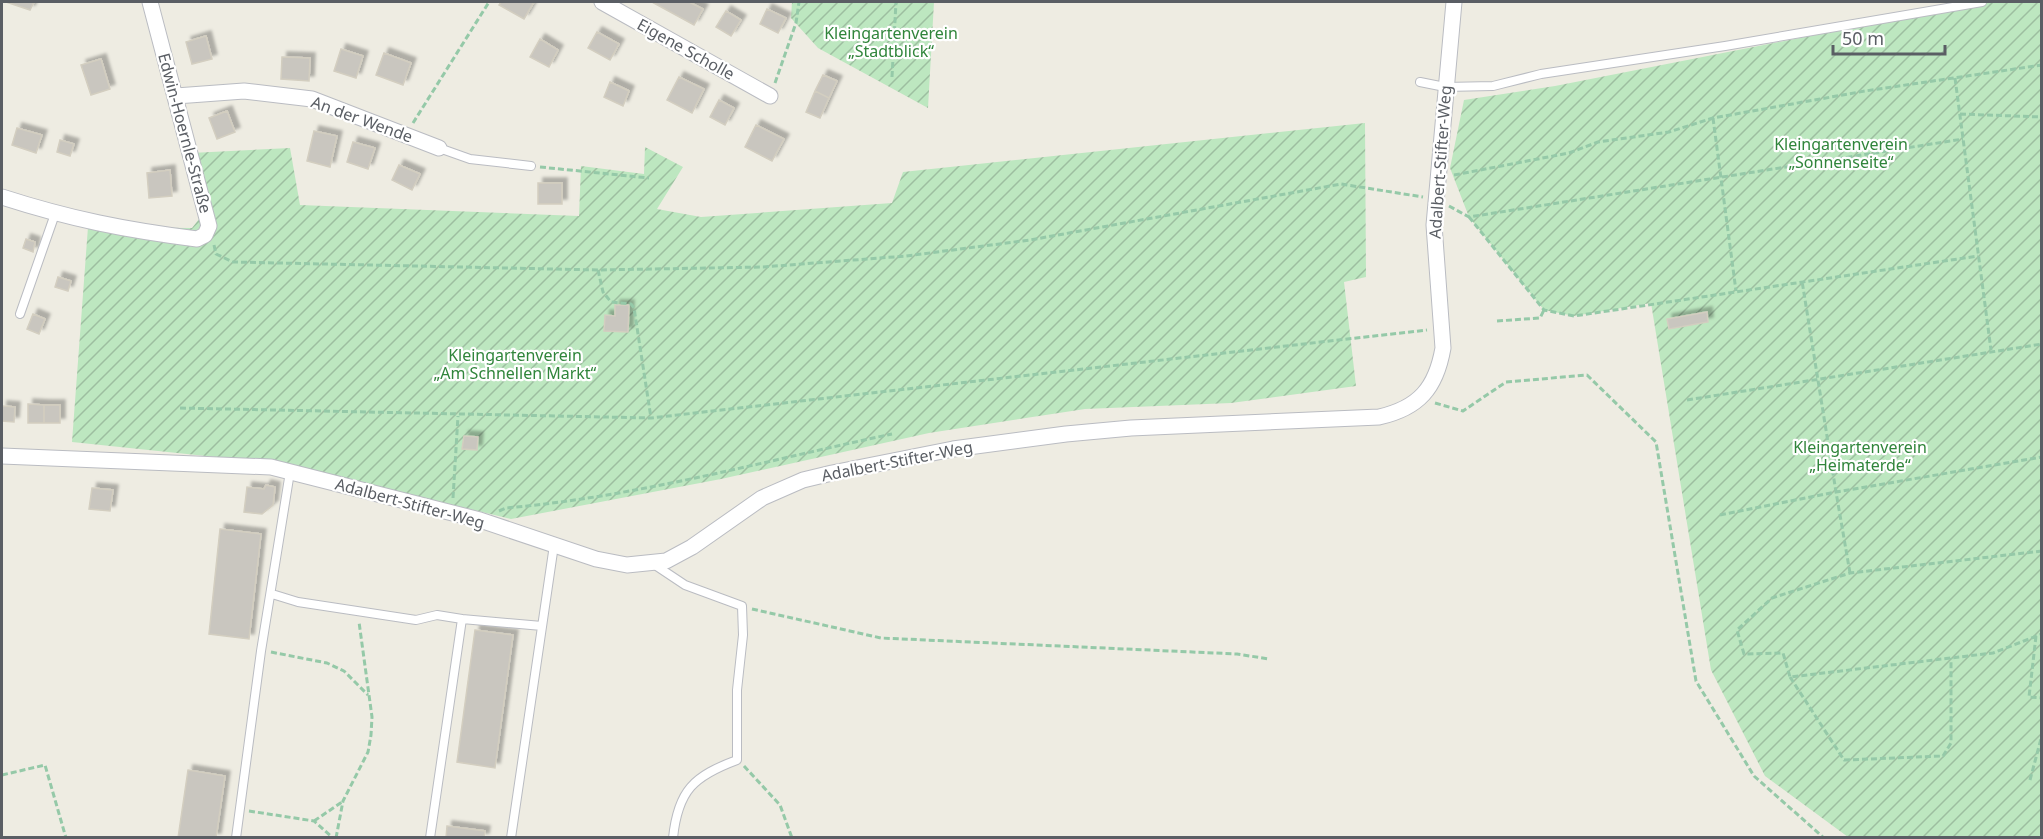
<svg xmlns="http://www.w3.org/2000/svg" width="2043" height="839" viewBox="0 0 2043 839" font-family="'Noto Sans',sans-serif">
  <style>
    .garden { fill: url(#garden-furrows) }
    .building { fill: #c9c6bf; stroke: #d3cec0; stroke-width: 1.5; filter: url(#shadow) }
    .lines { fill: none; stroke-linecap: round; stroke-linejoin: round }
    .lane-casing { stroke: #babcc2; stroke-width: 10 }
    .street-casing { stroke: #babcc2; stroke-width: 17 }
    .path { stroke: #95c9a8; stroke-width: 3; stroke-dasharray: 6 3; stroke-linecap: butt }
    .lane { stroke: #fff; stroke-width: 8 }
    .street { stroke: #fff; stroke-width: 15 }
    .labels { text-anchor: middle; stroke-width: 4.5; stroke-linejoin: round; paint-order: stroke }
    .park-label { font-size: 16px; fill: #30853b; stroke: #fff }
    .street-label { font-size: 16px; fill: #5a5e64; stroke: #fff }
  </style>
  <defs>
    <pattern id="garden-furrows" width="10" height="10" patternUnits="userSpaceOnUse" patternTransform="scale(1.5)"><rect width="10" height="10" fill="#bde7c0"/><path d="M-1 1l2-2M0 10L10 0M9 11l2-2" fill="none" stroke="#9dbea0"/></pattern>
    <filter id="shadow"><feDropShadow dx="5" dy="-5" stdDeviation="1.5" flood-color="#0004"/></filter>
  </defs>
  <rect width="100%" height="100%" fill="#eeece2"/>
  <path class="garden" d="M792,2H934L928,108L818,48L791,18Z
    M1982,2H2041V837H1848L1765,776L1711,670L1651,303L1574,316L1544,310L1469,217L1450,168L1464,100L1555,86Z
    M1365,123L1366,277L1344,282L1356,386L1231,403L1085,409L929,433L721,479L511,519L283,464L72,442L88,227L192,228L199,219L191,153L290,148L300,205L579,216L581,166L644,174L645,147L683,167L657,209L701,217L892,203L903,172Z"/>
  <path class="building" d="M6,2H34L30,10Z
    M501,2H534L524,19L499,5Z
    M652,2H689L703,9L694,25Z
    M767,9L786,18L778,33L760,24Z
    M726,11L741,20L731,36L716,27Z
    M597,32L619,44L610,60L588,48Z
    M206,36L212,59L192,64L186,42Z
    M540,39L558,50L549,67L530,57Z
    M341,49L363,56L356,78L334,71Z
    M384,53L411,63L403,85L376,75Z
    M282,57L310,58L309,81L281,79Z
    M101,59L110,89L91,95L81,65Z
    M823,75L837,81L829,98L815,91Z
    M679,77L704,89L692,113L667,100Z
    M610,82L629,91L623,106L604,97Z
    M815,91L829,98L820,118L806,112Z
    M719,100L734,108L725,125L710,117Z
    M227,111L235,132L217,139L209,118Z
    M756,125L784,139L772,161L745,147Z
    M17,128L42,135L36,153L12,145Z
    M314,131L337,136L330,167L307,161Z
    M60,140L74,144L70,156L57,152Z
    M353,142L375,148L368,169L347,162Z
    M399,165L420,174L412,190L392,180Z
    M170,170L172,196L149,198L147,173Z
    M538,183H562V204H538Z
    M26,239L35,242L33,252L23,248Z
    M58,277L71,281L68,291L55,287Z
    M615,305H629L628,332L604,331L605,315L615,316Z
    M1707,312L1708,322L1669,329L1667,319Z
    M33,314L45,319L39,334L27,329Z
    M28,404L44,405V423H28Z
    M44,405H60V423H44Z
    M2,406L15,407L14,422L2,421Z
    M464,436L478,437L477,450L462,449Z
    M266,485L275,487L273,505L262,514L244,512L247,487L264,489Z
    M92,488L113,490L110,511L89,509Z
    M220,529L261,534L249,639L209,634Z
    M475,630L513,635L495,768L457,762Z
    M188,770L225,776L216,838H178Z
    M447,826L485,831L484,838H446Z"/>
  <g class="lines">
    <g class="lane-casing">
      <path id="lane" d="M1420,82L1445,87L1493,86L1541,74L1725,46L1982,2
        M439,148L470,159L531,166
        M20,314L55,214
        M655,565L685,585L742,606L743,635L737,690V760C694,776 678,790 673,838
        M272,594L298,602L416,620L437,615L462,619L430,838
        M462,619L542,626
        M236,838L261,651L290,472
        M511,838L554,545"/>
    </g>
    <g class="street-casing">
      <path id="street" d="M602,2L770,96
        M176,96L244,91L312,99L439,148
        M2,197C70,219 126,230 197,239L205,235L209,226L150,2
        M2,456L271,467L480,520L596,559L627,565L666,561L692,547L762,498L803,480L832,473L953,449L1066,434L1131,428L1379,417C1419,408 1436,388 1443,348L1434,225L1454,2"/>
    </g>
    <path class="path" d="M892,77L896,2
      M1955,78L1991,350
      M775,83L796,23L799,2
      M1960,114L2042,117
      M1713,118L1736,291
      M413,123L489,2
      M540,167L649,178
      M1454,175L1569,153L1598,142L1669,132L1713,118L1865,91L2042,65
      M1449,206L1469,217L1963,139
      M1469,217L1544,310L1574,316L1978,256
      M214,245L216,254L233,262L598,270L763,267L906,256L1030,240L1341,184L1423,197
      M598,270L603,292L611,302L631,304L634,308L651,418
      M1497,321L1540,318L1544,310
      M1687,400L2042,344
      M1435,403L1463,411L1506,382L1587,375L1656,442L1696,681L1754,776L1824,838
      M180,408L651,418L1427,330
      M453,498L458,416
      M499,511L506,508C636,497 764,461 892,434
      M1720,515L1836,492L1802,281
      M2042,551L1850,573L1772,598L1737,630L1744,654L1783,653L1790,677L1993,653L2042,634
      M1850,573L1836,492L2042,457
      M752,609L881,638L1237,654L1269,659
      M2036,636L2029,697L2042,698
      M271,652L327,663L344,671L368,695
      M1790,677L1844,760L1943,756L1951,743V658
      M744,766L780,805L792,838
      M2,775L45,765L66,838
      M2030,780L2042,735
      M249,811L314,821L333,838
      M314,821L342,802
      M336,838L343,801L368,752L371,735L372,717L359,622"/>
    <use href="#lane" class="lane"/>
    <use href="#street" class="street"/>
  </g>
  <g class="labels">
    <g class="park-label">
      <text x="891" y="39">Kleingartenverein<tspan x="891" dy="18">„Stadtblick“</tspan></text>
      <text x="1841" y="150">Kleingartenverein<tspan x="1841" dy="18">„Sonnenseite“</tspan></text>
      <text x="515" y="361">Kleingartenverein<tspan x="515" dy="18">„Am Schnellen Markt“</tspan></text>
      <text x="1860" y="453">Kleingartenverein<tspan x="1860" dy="18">„Heimaterde“</tspan></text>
    </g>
    <g class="street-label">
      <text transform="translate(686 49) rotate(29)" y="6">Eigene Scholle</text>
      <text transform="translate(362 119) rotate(20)" y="6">An der Wende</text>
      <text transform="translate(185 133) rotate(75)" y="6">Edwin-Hoernle-Straße</text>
      <text transform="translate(1440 162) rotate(-86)" y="6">Adalbert-Stifter-Weg</text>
      <text transform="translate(897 461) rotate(-11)" y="6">Adalbert-Stifter-Weg</text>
      <text transform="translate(410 503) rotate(15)" y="6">Adalbert-Stifter-Weg</text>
    </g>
  </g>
  <rect width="2043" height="839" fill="none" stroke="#5a5e64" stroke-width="6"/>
  <path d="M1833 45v9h112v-9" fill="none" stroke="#5a5e64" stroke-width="3"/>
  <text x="1842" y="45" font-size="18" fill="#5a5e64" stroke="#ffffff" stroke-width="4.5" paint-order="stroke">50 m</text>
</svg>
